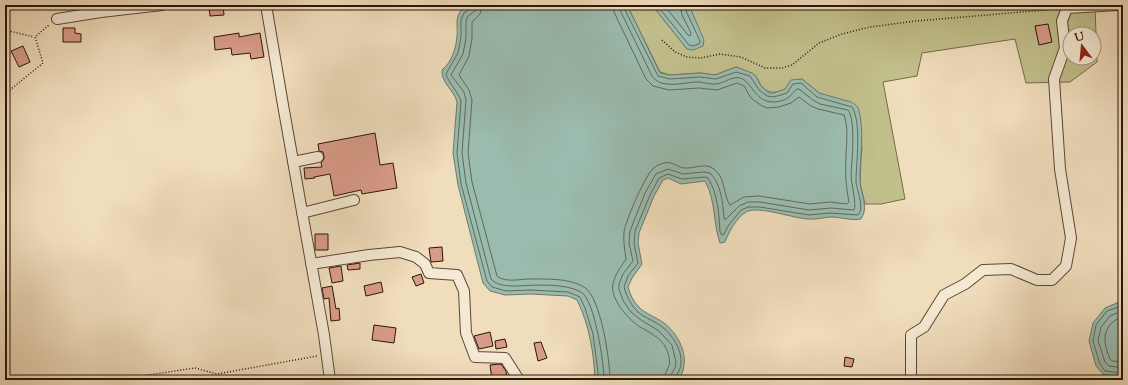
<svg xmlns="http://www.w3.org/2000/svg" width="1128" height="385" viewBox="0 0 1128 385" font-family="'Sorts Mill Goudy',serif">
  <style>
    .green { fill: #c1bf8c; stroke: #756a4b; fill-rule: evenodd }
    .water { fill: #9abcaf; stroke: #6d796d }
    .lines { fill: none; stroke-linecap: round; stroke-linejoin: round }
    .shore { stroke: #62685c; stroke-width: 1 }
    .building { fill: #d99b89; stroke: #29150a }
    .minor-casing { stroke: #5b4736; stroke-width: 12 }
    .path { stroke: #29150a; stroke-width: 1.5; stroke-dasharray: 1 2; stroke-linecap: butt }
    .minor { stroke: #f5e9d3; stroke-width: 10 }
  </style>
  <rect width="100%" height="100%" fill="#f0ddbc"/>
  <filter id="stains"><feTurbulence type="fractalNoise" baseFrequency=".005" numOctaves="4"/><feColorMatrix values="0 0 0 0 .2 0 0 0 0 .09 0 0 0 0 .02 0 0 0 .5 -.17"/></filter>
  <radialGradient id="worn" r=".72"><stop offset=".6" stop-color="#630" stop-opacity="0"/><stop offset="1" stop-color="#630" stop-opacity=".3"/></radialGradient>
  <path class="green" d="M627,5H655L656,10L687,49L691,11L689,5H1095L1097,62L1070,82L1026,83L1015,39L922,53L917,76L883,82L905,199L881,204H865L860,183L861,157L862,148L858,109L819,93L802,79C790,86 775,99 763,88C759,85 759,80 756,77C752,72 741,70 736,67L715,75L700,73L670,75L660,72ZM1070,34H1094V58H1070Z"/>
  <path class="water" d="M474,5H627L660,73L670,75L700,73L715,75L736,67L752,73L756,76L761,86L769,93H774L785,89L791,80L802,79L819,93L851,102C855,104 858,106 859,111C865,135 859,159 860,182C861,195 869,207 861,219C852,221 841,217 831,217C824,217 817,220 809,219C794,219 759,205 746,212C736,218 729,232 725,242L720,243C713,223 716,201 705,181L681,184L668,178L663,180L654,196L639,233L638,243L642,264L632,278L628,287C630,294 633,301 638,306C645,314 656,317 664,323C681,336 692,362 678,380H595C594,353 589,324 577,300L568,296L531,294L505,295L490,291L483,283L458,185L453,153L457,102C454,90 441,83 442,70C452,62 456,48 457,36C458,28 455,19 460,12C463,7 469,6 474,5Z
    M655,5H689L704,40L703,46L693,50L687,49L656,10Z
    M1119,302L1123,304V377L1104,375L1096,366L1089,341L1093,323L1105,308Z"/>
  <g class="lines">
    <path class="shore" d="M472,5L470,9L464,13L461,20V37L458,53L446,74C449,84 458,91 461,101L457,153L461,184L487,281L492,287L506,291L531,290L568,292L580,297L585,308L593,334L599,380
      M477,5L475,11L468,16L466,21V38L463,54L451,75L464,92L466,100L462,153L466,183L491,279C497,286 508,286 517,286C535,285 565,283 581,292C595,300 604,364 604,380
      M483,5L480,14L472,22V38L469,56L459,75L469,90L472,100L468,153L472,182L497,276C505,283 520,279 530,279C547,279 569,278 584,287C601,297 610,361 610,380
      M613,5L614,12L646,79L653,86L669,90L699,88L717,90L737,83L744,86L751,98L762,106L767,108L779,107L791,103L799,97L811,106L818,109L844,115C849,128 846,145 846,158C845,173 846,187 849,202L847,204L829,202L810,204L759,196L744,197L730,205C723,195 726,178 714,169C705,162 694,169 684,168C677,167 672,161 664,163C659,164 654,167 651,171C643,181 626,220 624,232C623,242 625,250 626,259C621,267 615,274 613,284C610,299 628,319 640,327C649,332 661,338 666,348C668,352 671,362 669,366C667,371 664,374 664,380
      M619,5L620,10L652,76C661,90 685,82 698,82C704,82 711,85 717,84C723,83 728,79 734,78C751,74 752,102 773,102C778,102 787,100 790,96C794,93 794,89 799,89L813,100L820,104L848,110C856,121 852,160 851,174C851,183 857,205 854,210L831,208L809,210L760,202H748L739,206L725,220L724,218C723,204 721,183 710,173L704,172L683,174L668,169L656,174L645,193L630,231L629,243L633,261L623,274L619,284V290L624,302L631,312L641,320L659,331L672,345L676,362L675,368L671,375L670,380
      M624,5V8L658,76L670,79L700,77L716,79L736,72L750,76L759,90L767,96L774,97L787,93L793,84L801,83L817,97L852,107C862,123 856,163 856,182C857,191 865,208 858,215L830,213L809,215L760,207H748L741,210L728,226L724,234L722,235L720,232C719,214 718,194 708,178L705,177L682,179L668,174L659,178L650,195L635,231L634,243L638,263L628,276L624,287C626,295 630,303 635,309C642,317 653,320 661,326C672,334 682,349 681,363C681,370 676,374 675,380
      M659,5L660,9L689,45L693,46L699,44L700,41L687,13L685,5
      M664,5L688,35L690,36L691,33L682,15L680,5
      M1123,307H1119L1107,311L1096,325L1093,341L1100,364L1105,371L1123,373
      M1123,312H1119L1110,316L1101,327L1098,341L1105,362L1109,366L1123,368
      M1123,318C1112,318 1104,330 1105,341C1105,346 1108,354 1110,359L1112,361L1123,362"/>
  </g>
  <path class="building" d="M223,5L224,15L210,16L209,6Z
    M1048,24L1052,42L1039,45L1035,26Z
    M63,28H75V33L81,34V42H63Z
    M239,33V37L260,33L264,57L251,59L250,53L232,55L231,48L215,50L214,37Z
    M23,46L30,62L19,67L11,51Z
    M375,133L380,165L393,163L397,188L362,194L361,190L334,196L330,174L314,177L315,178L305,179L304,168L322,167L321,163L324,159V156L323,152L319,151L318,144Z
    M315,234H328V250H315Z
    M442,247L443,261L431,262L429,248Z
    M360,263V269L348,270L347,265Z
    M341,266L343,281L332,283L329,268Z
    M421,274L424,283L416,286L412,277Z
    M381,282L383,292L366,296L364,286Z
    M332,286L336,309L339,308L340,320L331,321L329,298L324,299L322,288Z
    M374,325L396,328L394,343L372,340Z
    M490,332L493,346L479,349L474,336Z
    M505,339L507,347L496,349L495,341Z
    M541,342L547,358L538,361L534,343Z
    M845,357L854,359L852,367L844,366Z
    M501,364L506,371L507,380H492L490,365Z"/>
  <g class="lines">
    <g class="minor-casing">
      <path id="minor" d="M266,5L283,105L324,335L330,380
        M1067,8L1118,5
        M57,19L101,12L162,5
        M293,162L318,157
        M302,213L354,200
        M311,264L369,255L400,252L416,257L425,264L429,273L457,275L464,291L466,333L475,357L505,358L519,380
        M911,380V335L924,327L944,295L965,284L983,270L1011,269L1037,280H1052L1066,266L1071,238L1060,169L1054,79L1065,48L1062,21L1067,8L1066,5"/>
    </g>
    <path class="path" d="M5,30L34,37
      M662,40L675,52L687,57L701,58L720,54L741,57L765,68H782L792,65L819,43L842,34L870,27L916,21L1057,9
      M5,94L43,63L35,37L49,25
      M115,380L195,368L217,374L317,356"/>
    <use href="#minor" class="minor"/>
  </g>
  <rect width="1128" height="385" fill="none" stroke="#f0ddbc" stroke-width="20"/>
  <rect x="6" y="6" width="1116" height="373" fill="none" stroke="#29150a" stroke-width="2"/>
  <rect x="10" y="10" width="1108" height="365" fill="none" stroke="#29150a"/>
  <g transform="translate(1082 46) rotate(344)"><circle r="19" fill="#f5e9d3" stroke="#a39483"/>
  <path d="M0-3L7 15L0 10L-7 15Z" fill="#8f2418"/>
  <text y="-6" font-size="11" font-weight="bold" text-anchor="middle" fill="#29150a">U</text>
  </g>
  <rect width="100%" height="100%" filter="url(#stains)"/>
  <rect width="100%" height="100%" fill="url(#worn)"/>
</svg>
